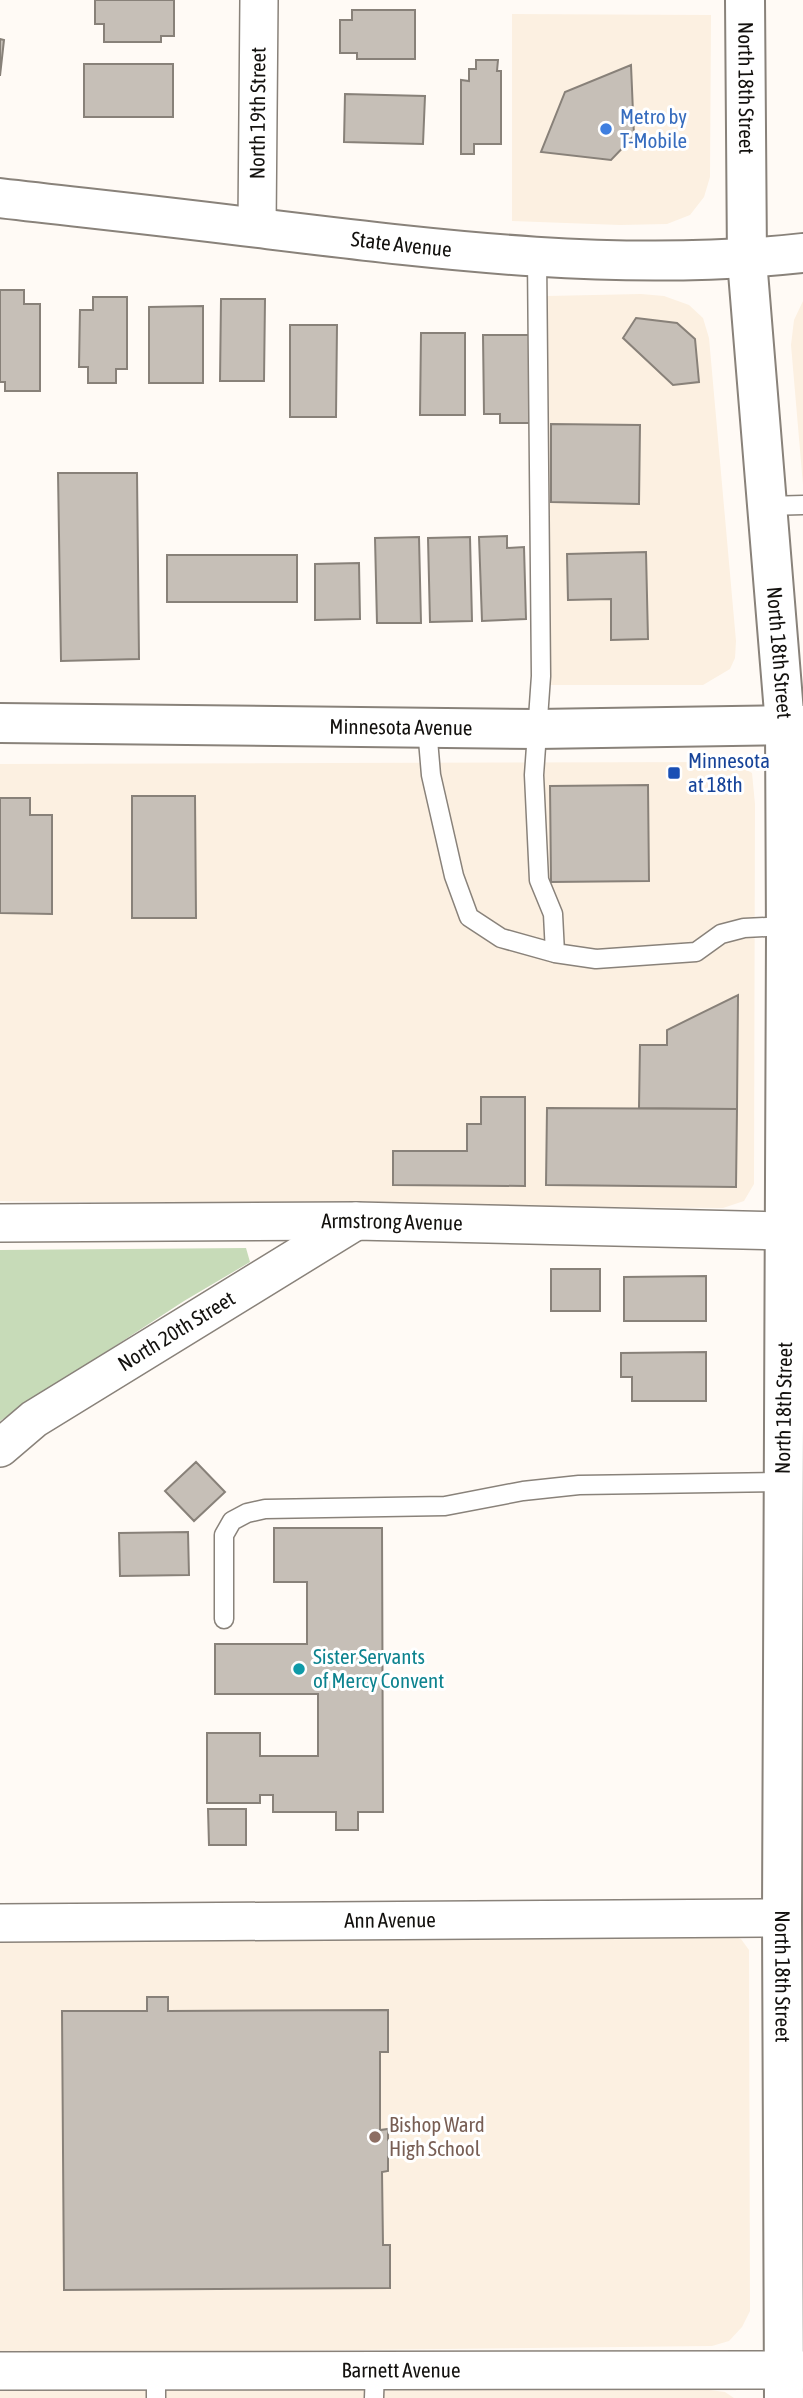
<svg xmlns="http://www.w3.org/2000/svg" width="803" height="2398" viewBox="0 0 803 2398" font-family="'Asap Condensed',sans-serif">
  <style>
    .built { fill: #fcf0e1 }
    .green { fill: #c7dbb8 }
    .building { fill: #c6bfb7; stroke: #888179; stroke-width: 2 }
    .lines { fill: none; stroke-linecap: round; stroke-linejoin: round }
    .service-casing { stroke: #89827a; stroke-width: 21 }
    .minor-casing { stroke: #89827a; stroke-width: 40 }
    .secondary-casing { stroke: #89827a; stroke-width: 42 }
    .primary-casing { stroke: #89827a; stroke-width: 42 }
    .service { stroke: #fff; stroke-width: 18 }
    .minor { stroke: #fff; stroke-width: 37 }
    .secondary { stroke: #fff; stroke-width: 38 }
    .primary { stroke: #fff; stroke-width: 38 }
    .shop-dot { fill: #3f7fe0; stroke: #fff; stroke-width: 2.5 }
    .transit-dot { fill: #1a4fb4; stroke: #fff; stroke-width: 2.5 }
    .culture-dot { fill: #0f9aa8; stroke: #fff; stroke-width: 2.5 }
    .education-dot { fill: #8d6e63; stroke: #fff; stroke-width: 2.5 }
    .labels { text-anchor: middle; stroke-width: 6; stroke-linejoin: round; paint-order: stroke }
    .street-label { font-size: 21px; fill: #13110e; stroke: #fff }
    .shop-label { font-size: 21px; fill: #366cbe; stroke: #fff; text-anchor: start }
    .transit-label { font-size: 21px; fill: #164399; stroke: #fff; text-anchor: start }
    .culture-label { font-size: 21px; fill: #0d838f; stroke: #fff; text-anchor: start }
    .education-label { font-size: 21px; fill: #785e54; stroke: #fff; text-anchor: start }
  </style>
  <rect width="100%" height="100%" fill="#fffaf5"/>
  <path class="built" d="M512,14L711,15L710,177L704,197L690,215L667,224L620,225L512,221Z
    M641,294L664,296L689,305L703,318L709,338L736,641L735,658L730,669L703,685H548L547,296Z
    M803,301V485L791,345L794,320Z
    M732,762L752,773L755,804L754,1184L744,1201L723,1208L0,1201V764Z
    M0,1934H727L741,1939L749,1950L750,2311L742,2327L729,2341L712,2346L1,2354V2385L710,2390L725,2392L734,2398H0Z"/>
  <path class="green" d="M246,1248L250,1262L184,1301L0,1421V1250Z"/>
  <path class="building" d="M95,0H174V36H161V42H104V24H95Z
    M352,10H415V59H357V53H340V20H352Z
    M0,39L4,40L0,76Z
    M476,60H498L497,71H501V144H474V154H461V80L469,81V69H476Z
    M84,64H173V117H84Z
    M631,65L634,136L611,160L541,152L565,92Z
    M345,94L425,96L423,144L344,142Z
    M0,290H24V304H40V391H5V382H0Z
    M93,297H127V369H116V383H88V367H79L80,310H93Z
    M221,299H265L264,381H220Z
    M203,306V383H149V307Z
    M636,318L677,323L695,339L699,382L673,385L623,338Z
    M290,325H337L336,417H290Z
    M421,333H465V415H420Z
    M483,335H529L530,423H500V414H484Z
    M551,424L640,425L639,504L551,502Z
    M58,473H137L139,659L61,661Z
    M507,536V548L524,547L526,619L482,621L479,537Z
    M419,537L421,623H377L375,538Z
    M470,537L472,621L430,622L428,538Z
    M646,552L648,639L611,640V599L568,600L567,554Z
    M167,555H297V602H167Z
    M359,563L360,619L315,620V564Z
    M648,785L649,881L551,882L550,786Z
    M132,796H195L196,918H132Z
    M0,798H30V815H52V914L0,913Z
    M738,995L737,1109L639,1108L640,1045H667V1030Z
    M481,1097H525V1186L393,1185V1151H467V1124H481Z
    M547,1108L737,1109L736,1187L546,1185Z
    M551,1269H600V1311H551Z
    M706,1276V1321H624V1277Z
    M706,1352V1401H632V1377H621V1353Z
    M196,1462L225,1492L194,1521L165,1491Z
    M274,1528H382L383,1812H358V1830H336V1812H273V1795H260V1803H207V1733H260V1756H318V1694H215V1644H307V1582H274Z
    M188,1532L189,1575L120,1576L119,1533Z
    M208,1809H246V1845H209Z
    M147,1997H168V2011L388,2010V2052H380V2130L388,2129V2171L382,2172L383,2245H390V2288L64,2290L62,2011H147Z"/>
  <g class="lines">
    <g class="service-casing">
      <path id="service" d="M537,257L541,676L534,775L539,880L553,914L555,953
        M767,506L803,505
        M427,728L431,775L454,876L469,917L501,938L555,953L596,959L696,952L721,934L744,928L786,926
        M224,1619V1535L232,1521L247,1513L265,1509L445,1506L523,1491L579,1485L783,1482
        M156,2371V2398
        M374,2398L375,2370"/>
    </g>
    <g class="minor-casing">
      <g id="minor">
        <path id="s1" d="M257,227L259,0"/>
        <path id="s2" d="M0,1223L356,1221L785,1231"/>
        <path id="s3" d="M0,1448L34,1419L356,1221"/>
        <path id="s4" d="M0,1923L782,1918"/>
        <path id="s5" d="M0,2371L803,2370"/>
      </g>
    </g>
    <g class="secondary-casing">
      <g id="secondary">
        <path id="s6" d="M745,0L747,260L785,725L786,934L782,1918L784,2398"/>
        <path id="s7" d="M0,723L537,729L803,725"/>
      </g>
    </g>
    <g class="primary-casing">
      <g id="primary">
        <path id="s8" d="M0,198C86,208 172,217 258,228C439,250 621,273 803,253"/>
      </g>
    </g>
    <use href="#service" class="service"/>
    <use href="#minor" class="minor"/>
    <use href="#secondary" class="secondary"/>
    <use href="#primary" class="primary"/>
  </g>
  <circle class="shop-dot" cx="606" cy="129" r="7"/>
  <rect class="transit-dot" x="667" y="766" width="14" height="14" rx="3.5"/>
  <circle class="culture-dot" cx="299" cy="1669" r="7"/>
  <circle class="education-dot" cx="375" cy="2137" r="7"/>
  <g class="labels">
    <g class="street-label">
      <text dy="7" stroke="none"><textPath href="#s6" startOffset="88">North 18th Street</textPath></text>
      <text dy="7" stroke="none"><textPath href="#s1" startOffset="114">North 19th Street</textPath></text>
      <text dy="7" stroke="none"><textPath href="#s8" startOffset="404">State Avenue</textPath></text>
      <text dy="7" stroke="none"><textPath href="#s6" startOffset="654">North 18th Street</textPath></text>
      <text dy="7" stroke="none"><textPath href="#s7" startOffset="401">Minnesota Avenue</textPath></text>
      <text dy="7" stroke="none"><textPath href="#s2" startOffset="392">Armstrong Avenue</textPath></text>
      <text dy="7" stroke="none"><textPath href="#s3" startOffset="212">North 20th Street</textPath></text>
      <text transform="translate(784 1408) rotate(-89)" y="7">North 18th Street</text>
      <text dy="7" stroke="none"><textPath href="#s4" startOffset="390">Ann Avenue</textPath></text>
      <text dy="7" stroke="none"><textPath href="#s6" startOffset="1978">North 18th Street</textPath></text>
      <text dy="7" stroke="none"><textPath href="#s5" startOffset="401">Barnett Avenue</textPath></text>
    </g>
    <g class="shop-label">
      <text x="620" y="124">Metro by<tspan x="620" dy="24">T-Mobile</tspan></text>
    </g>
    <g class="transit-label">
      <text x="688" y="768">Minnesota<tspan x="688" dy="24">at 18th</tspan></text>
    </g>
    <g class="culture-label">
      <text x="313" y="1664">Sister Servants<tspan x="313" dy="24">of Mercy Convent</tspan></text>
    </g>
    <g class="education-label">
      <text x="389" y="2132">Bishop Ward<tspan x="389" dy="24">High School</tspan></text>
    </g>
  </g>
</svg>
